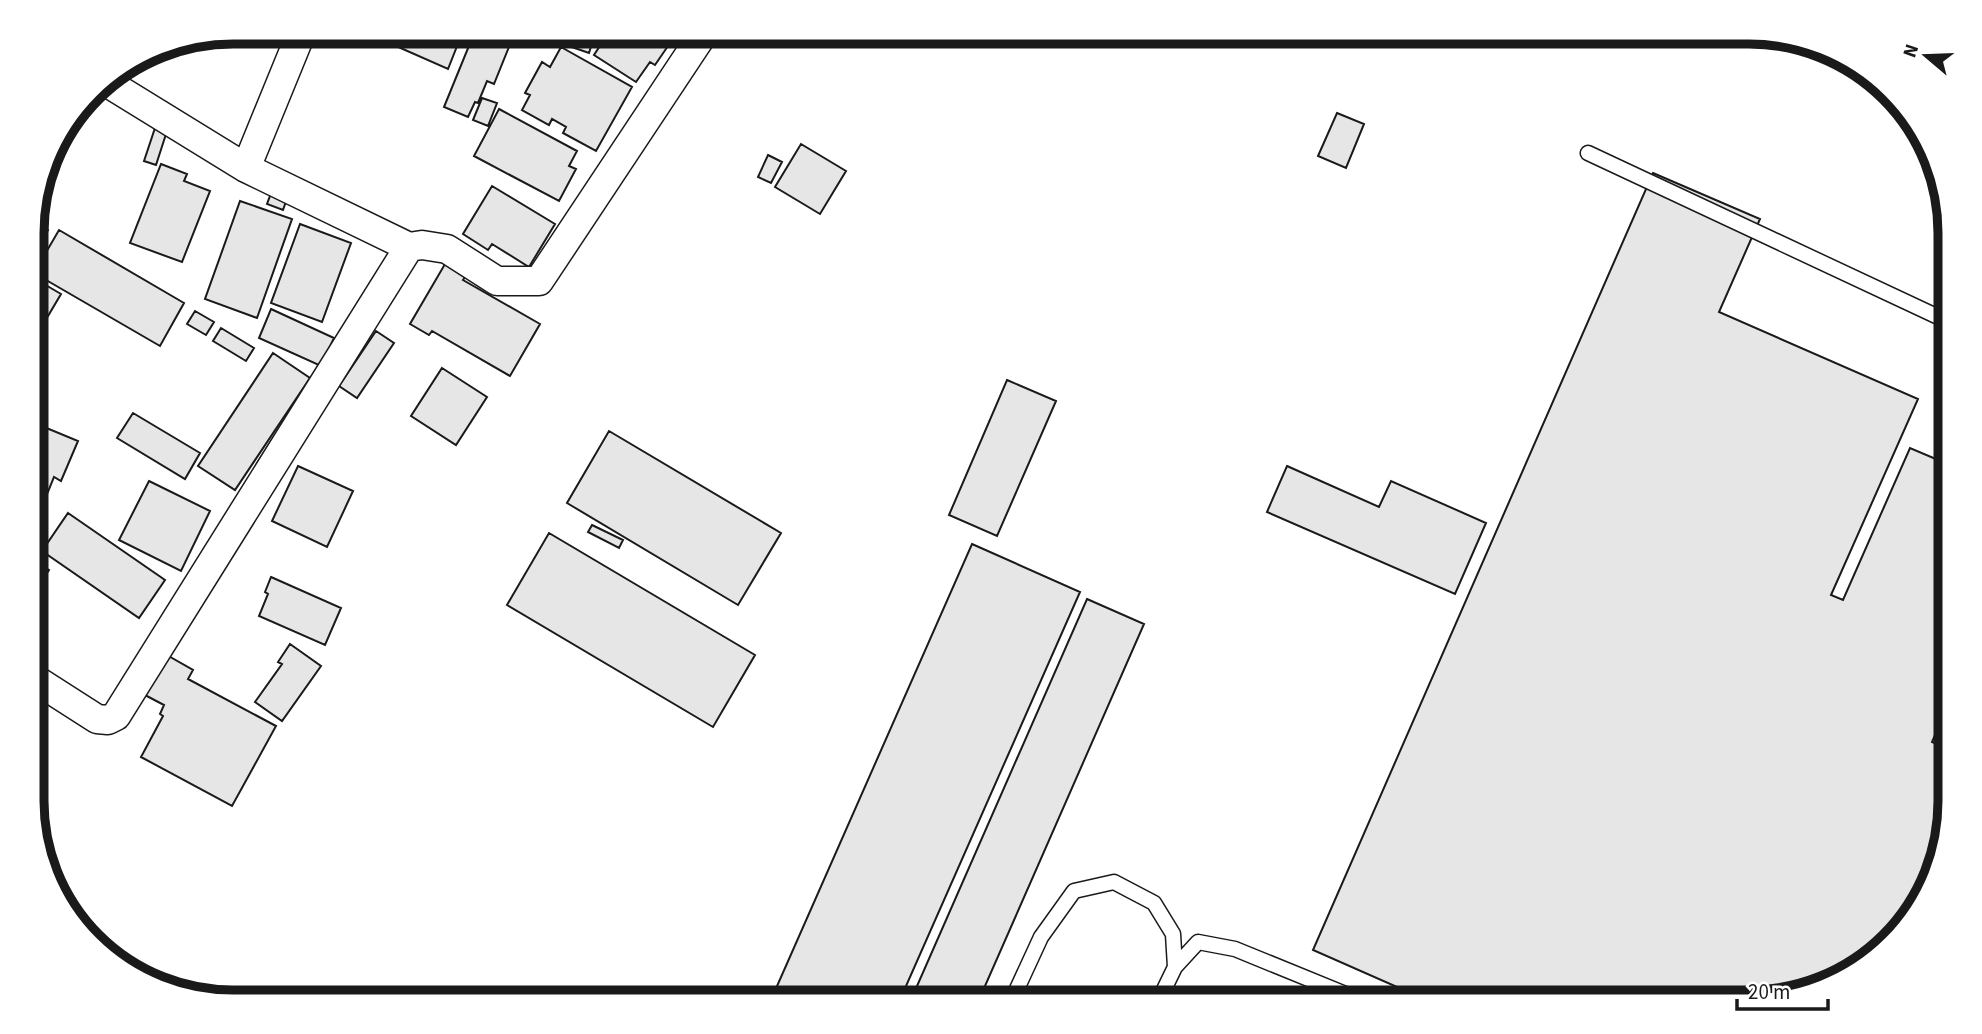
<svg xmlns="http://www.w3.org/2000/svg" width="1982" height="1034" viewBox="0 0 1982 1034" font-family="'Source Sans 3',sans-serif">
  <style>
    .building { fill: #e6e6e6; stroke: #1a1a1a; stroke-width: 2 }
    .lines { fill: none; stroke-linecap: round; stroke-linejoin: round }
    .lane-casing { stroke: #1a1a1a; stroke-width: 17 }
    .street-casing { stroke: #1a1a1a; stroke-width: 31 }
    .lane { stroke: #fff; stroke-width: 14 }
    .street { stroke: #fff; stroke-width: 28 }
    .rim { fill: none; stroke: #1a1a1a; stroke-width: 9 }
  </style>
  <rect width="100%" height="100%" fill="#fff"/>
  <path class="building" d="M362,31H463L448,69Z
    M475,31H521L518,38L513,37L494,84L487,81L478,103L475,102L468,117L444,107Z
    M567,31H596L589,53L566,45L569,32Z
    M614,31H672L664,44L668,46L655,65L650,62L636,82L594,55L609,32L612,34Z
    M561,47L632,87L596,151L563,133L566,127L552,119L549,125L522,110L530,95L525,93L542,62L550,67Z
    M482,98L497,103L488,126L473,120Z
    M499,109L577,151L569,166L576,169L559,201L474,156Z
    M1337,113L1364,124L1346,168L1318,156Z
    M155,128L167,131L156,165L144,161Z
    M801,144L846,171L820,214L775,187Z
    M768,155L782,162L771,183L758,177Z
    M161,164L187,174L184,181L210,191L182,262L130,243Z
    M1653,173L1760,219L1719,312L1918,399L1831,595L1843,600L1910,448L1950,465V700L1932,742L1950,750V801L1930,890L1861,969L1762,1002H1431L1313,950Z
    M492,186L555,224L529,267L492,244L488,250L463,234Z
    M273,188L289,193L283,210L267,204Z
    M240,201L292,219L257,318L205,299Z
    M32,219L48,230L32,254Z
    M300,224L351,243L322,322L271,303Z
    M59,230L184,303L160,346L34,273Z
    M445,264L466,276L463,280L540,324L510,376L432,331L429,335L410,324Z
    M32,277L61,294L32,343Z
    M271,309L334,338L321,366L259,338Z
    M195,311L214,322L206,335L187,324Z
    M221,328L254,348L246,361L213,341Z
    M376,331L394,343L357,398L339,386Z
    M273,353L310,378L235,490L198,466Z
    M442,368L487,397L456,445L411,416Z
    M1007,380L1056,401L997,536L949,515Z
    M133,413L200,453L185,479L117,438Z
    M32,422L78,441L61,481L54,477L33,529Z
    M609,431L781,533L738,605L567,503Z
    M298,466L353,491L327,547L272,521Z
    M1287,466L1379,507L1391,481L1486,523L1455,594L1267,512Z
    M149,481L210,511L181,571L119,540Z
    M68,513L165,580L139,618L42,551Z
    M592,525L623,540L619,548L588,532Z
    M549,533L755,655L713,727L507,605Z
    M972,544L1080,592L899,1002H770Z
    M33,560L49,570L33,594Z
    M271,577L341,608L325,645L259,616L268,594L265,592Z
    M1087,599L1144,624L978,1002H910Z
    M290,644L321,666L282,721L255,702L282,664L278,662Z
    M165,654L193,670L188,679L276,726L232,806L141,757L163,716L160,714L164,705L143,694Z"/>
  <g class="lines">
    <g class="lane-casing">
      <path id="lane" d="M1588,153L1949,322
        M1011,1002L1041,937L1074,891L1114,882L1154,903L1173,934L1175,967
        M1158,1002L1175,967L1198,942L1235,949L1365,1002"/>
    </g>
    <g class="street-casing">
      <path id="street" d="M103,80L246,168L409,247L422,245L447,249L497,281H539L705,31
        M246,168L302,31
        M33,678L97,719L108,720L116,716L409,247"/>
    </g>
    <use href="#lane" class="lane"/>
    <use href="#street" class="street"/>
  </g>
  <path d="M0 0H1982V1034H0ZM233 44H1749A189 189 0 0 1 1938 233V801A189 189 0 0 1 1749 990H233A189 189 0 0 1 44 801V233A189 189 0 0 1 233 44Z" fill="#fff" fill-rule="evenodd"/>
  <path class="rim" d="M233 44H1749A189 189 0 0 1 1938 233V801A189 189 0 0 1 1749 990H233A189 189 0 0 1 44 801V233A189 189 0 0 1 233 44Z"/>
  <g transform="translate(1926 56) rotate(289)" stroke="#ffffff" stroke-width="5" paint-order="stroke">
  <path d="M0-5L12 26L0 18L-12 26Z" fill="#1a1a1a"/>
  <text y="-10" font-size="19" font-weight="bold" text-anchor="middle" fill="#1a1a1a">N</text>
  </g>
  <path d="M1737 999v10h91v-10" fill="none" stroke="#1a1a1a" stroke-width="3.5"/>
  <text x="1748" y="999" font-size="21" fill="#1a1a1a" stroke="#ffffff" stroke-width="5" paint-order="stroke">20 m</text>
</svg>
